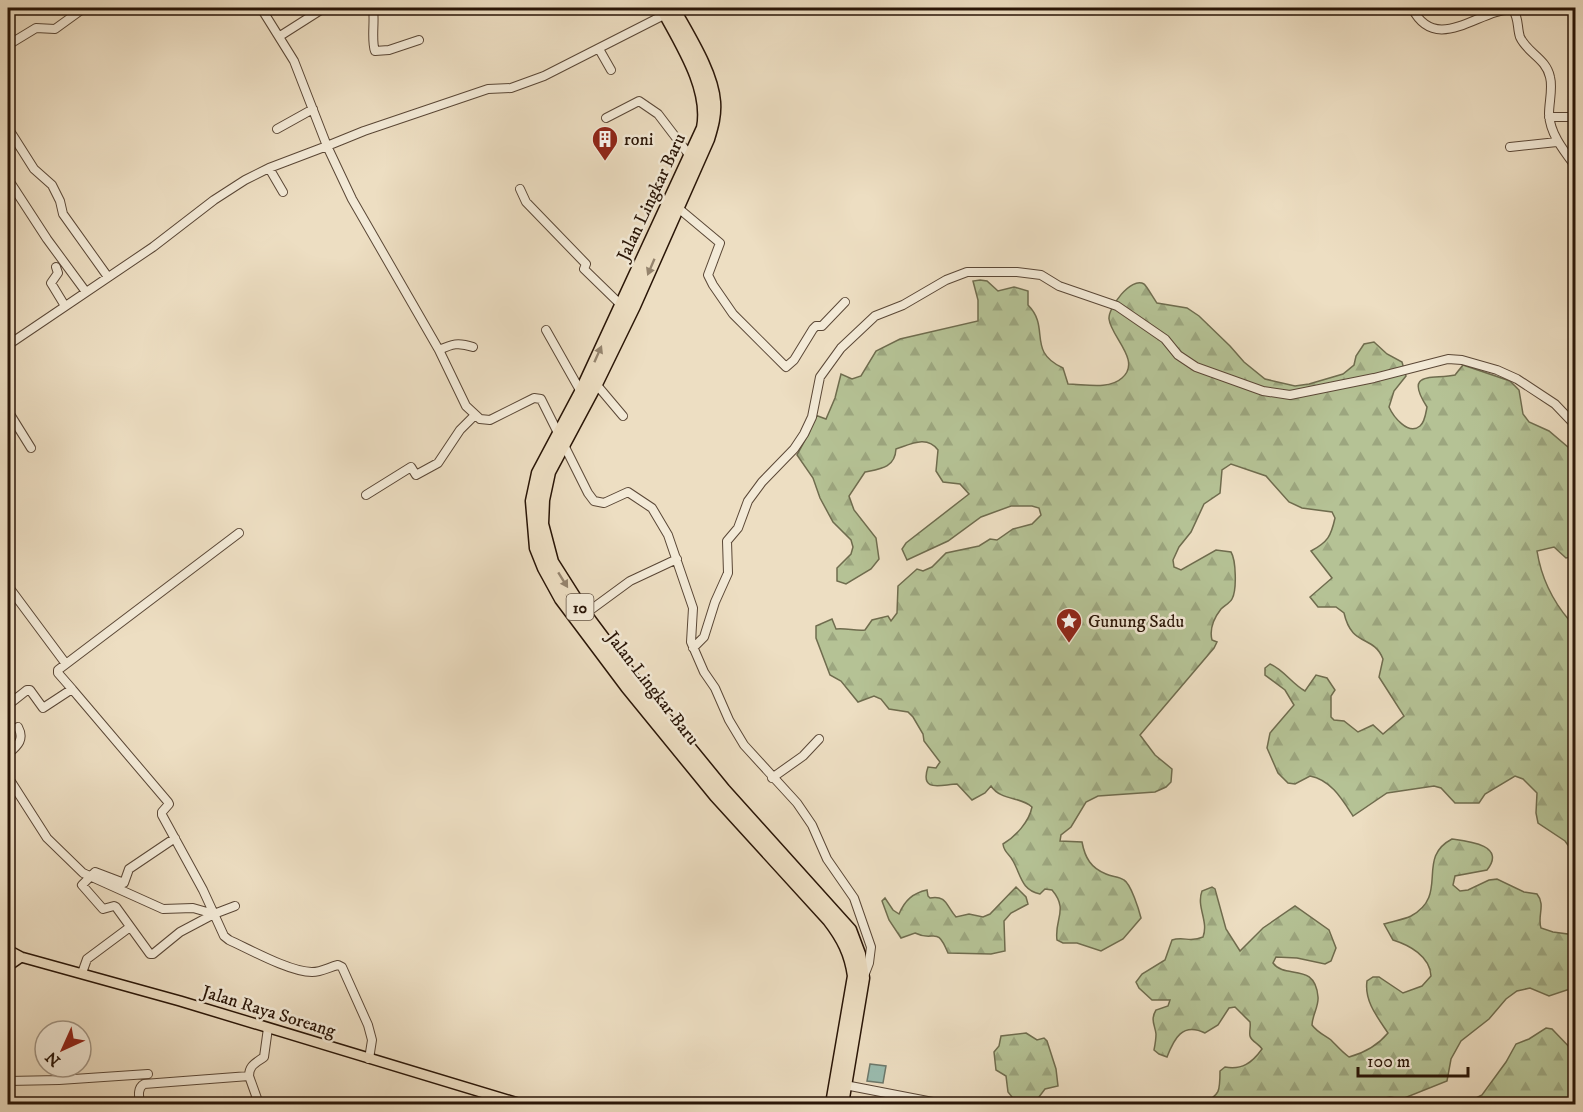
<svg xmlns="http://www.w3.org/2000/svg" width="1583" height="1112" viewBox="0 0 1583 1112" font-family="'IM FELL DW Pica',serif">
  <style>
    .forest { fill: url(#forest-firs); stroke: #6f6c4e; stroke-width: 1.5 }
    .water { fill: #9abcaf; stroke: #6d796c; stroke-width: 1.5 }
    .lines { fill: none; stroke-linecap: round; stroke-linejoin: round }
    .minor-casing { stroke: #5a4736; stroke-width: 10 }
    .major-casing { stroke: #291507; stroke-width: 12 }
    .highway-casing { stroke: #291507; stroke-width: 15 }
    .minor { stroke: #f3ead7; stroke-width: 8 }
    .major { stroke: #eddec2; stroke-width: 9 }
    .highway { stroke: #eddec2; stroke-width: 12 }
    .oneway { fill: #95846e }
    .labels { text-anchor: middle; stroke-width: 5; stroke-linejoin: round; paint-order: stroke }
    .shield { fill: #f3ead7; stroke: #665545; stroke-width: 1.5 }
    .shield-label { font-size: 16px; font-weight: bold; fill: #291507 }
    .poi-label { font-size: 18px; fill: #291507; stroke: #f3ead7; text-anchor: start }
    .street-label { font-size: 18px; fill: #291507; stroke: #f3ead7 }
  </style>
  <defs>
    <pattern id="forest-firs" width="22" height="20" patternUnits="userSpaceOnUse" patternTransform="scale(1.5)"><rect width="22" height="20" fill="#b5c295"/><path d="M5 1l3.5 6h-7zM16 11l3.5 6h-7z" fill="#9ca67f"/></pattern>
  </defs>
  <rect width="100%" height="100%" fill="#eddec2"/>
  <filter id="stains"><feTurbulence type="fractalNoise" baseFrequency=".00333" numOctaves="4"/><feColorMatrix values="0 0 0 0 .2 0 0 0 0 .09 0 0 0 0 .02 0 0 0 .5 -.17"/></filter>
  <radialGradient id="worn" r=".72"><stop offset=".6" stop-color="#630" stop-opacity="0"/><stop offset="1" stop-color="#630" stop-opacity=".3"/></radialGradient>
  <path class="forest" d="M980,280L987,281L998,291L1014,287L1028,291V305C1051,328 1026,351 1063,368L1068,384C1084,384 1109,390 1122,378C1142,361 1111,337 1109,319C1108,308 1131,276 1144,284C1146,285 1154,299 1157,303L1187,308L1199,316L1230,346L1244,362L1265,379L1295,386L1309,384L1343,374L1354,365L1356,356L1364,344L1374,342L1387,354L1402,362L1406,376L1394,391L1389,407C1393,416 1408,436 1420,426C1425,422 1426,412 1427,407C1403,370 1433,380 1455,375L1463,365L1510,381L1519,390L1523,414L1529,422L1549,431L1575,453V485L1573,512L1575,514V556L1566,558L1554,547L1537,551C1541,576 1552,600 1569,620L1575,618V849L1573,852L1565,841L1538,823L1536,813L1537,793L1523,779L1515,776L1485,794L1479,803H1455L1441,788L1434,786L1387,793L1353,816C1342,799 1331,780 1310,776L1295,784L1288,783L1278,773L1267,748L1270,733L1294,705L1285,690L1265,675V668L1270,664C1284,670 1292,684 1305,691L1316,675L1327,678L1335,690L1331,696V717L1334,720L1344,721L1358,732L1373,725L1383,734L1404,716L1379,677L1383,659C1373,634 1352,648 1344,613L1336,607H1318L1310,597L1332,578L1311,551C1328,542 1331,536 1335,518L1332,512L1302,508L1289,502L1266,476L1231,464L1222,470L1220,493L1204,504L1191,532L1179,547L1173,560L1174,567L1181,570L1216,550L1231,552C1236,560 1237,590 1232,599C1230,603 1224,606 1221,609C1214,618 1209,628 1212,640L1217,642L1214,648L1140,735L1155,755L1172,769L1171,782L1166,787L1155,792L1098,796L1086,802L1071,827L1061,835L1060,841L1082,842C1085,858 1091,868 1106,874C1112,877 1119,876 1124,880C1131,884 1139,910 1141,918L1123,939L1101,951L1077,943H1063L1057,940C1054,919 1069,910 1052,890L1045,889L1040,894C1021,890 1021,875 1013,861C1010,854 1004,853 1003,844C1016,836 1029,822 1032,807C1020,796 1001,801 991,786L985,793L972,800L957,784C943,784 919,794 928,767L936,768L940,762L924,741L923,734L913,717L908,712L889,709L881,699L874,696L858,702L841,681L830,675L816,638V626L832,619L836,629C847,628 855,631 865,630L872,620L888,616L891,621L897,613L898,586L917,569L923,571L932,567L946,553L979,546L990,539L997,540L1013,529L1032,524L1041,515L1039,508L1032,506H1011L981,517L948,541L907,560L902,549L906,543L969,494L960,484L943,482L936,471L938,450C927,435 911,444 896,449C895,468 880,469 865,472L849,496L854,510L876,538L879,559L871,569L846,584L837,581V568L851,554L853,547L851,540L833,522L820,498L813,478L797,455L809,433L815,415L826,419L835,398L841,374L852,379L861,376L876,351L900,339L978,321V300L973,281Z
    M1452,839C1467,841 1507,845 1487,870L1455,876L1453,885L1460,891L1468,890L1489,880L1497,879L1524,892L1537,894C1546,905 1537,916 1541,928L1553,932L1575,935L1576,987L1549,996L1530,988L1517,991L1506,999L1489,1019L1461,1041L1451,1059L1447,1081L1402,1099L1390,1097L1353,1104H1265L1264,1101L1259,1098L1246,1104H1203C1220,1094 1220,1092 1220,1071L1225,1067C1242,1070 1252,1063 1262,1049C1259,1044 1251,1041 1250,1036C1249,1032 1251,1026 1250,1022L1235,1007L1229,1008L1218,1025L1205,1033C1182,1022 1174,1039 1167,1057L1159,1054L1154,1050C1155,1045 1156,1039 1156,1034C1155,1025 1150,1020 1156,1010L1168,1006L1170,1000H1152L1139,988L1136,982L1142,974L1165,960L1172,940C1184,936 1190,943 1203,937C1209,921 1196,907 1202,891L1212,887L1215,889L1226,929L1240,951L1263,928L1295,906L1329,930L1336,948L1331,961L1325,964L1297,958L1276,957L1273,963C1285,980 1315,961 1318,997C1319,1006 1312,1016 1312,1025C1317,1032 1324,1035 1331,1040C1337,1046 1342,1052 1349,1057C1364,1053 1378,1045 1388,1033C1378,1018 1364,1001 1367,981L1373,977H1379L1403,993L1422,986L1431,976C1430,956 1409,945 1393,940L1384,924C1392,921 1403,920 1411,916C1450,895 1415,858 1452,839Z
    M1016,887L1026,897L1028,904L1011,913L1004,921L1005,951L991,954L948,953C936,924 935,943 915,933L901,938L889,920L882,901L885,898L893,910L899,914C905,900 913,893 927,890L928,896L930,898C947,895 946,906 956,917L969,914L983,917L990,914Z
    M1546,1028L1552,1029L1575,1053V1104H1452L1450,1101L1476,1098L1482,1095L1506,1062L1516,1044L1529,1039Z
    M1026,1033L1037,1040L1044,1038L1047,1041L1056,1069L1058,1086L1045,1089L1039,1097L1033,1101L1016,1102L1008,1092L1006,1076L996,1070L994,1052L999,1046L1001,1036Z"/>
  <path class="water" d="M870,1064L886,1066L883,1083L867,1081Z"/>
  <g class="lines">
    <g class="minor-casing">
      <path id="minor" d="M373,8C375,21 371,41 375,51L389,50L419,40
        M1412,8C1437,57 1482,6 1513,10C1519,18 1517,28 1520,37C1527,53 1546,58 1550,77C1553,88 1549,102 1549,114C1550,134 1564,151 1576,167
        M1571,8L1576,9
        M666,14L544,76L511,88L488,89L364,131L327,146L352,199L439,350L466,406L480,419L490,420L534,398L541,399L588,493L594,501L604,503L628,492L652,508L668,535L693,608L691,642L704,672L715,688L729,720L744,745L797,803L812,825L827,859L854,898L871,947L869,963L864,976
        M280,36L324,8
        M8,45L36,28L55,29L84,8
        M599,49L611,70
        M1549,117H1576
        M606,118L639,101L658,114L690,156
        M8,128L34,169L52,185L60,201L63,214L108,277
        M277,129L313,109
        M1510,147L1557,142
        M269,168L283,192
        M8,179L47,239L86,292
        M520,189L526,202L586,264L584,269L620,304
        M677,207L720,243L708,275L713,285L733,314L786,367L794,360L813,329L816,326H822L845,302
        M56,267L58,273L51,283L65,306
        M546,330L581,392
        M8,345L153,247L214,200L245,180L269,168L327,146L294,61L261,8
        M439,350C452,344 458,342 473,347
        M596,384L623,416
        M8,411L31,448
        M366,495L411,467L416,475L438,463L460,430L474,416
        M8,586L66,664
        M585,614L630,581L677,559
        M693,648L704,637L715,602L728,573L727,541L738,528L748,501L762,482L794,449L804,434L812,417L820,377L841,348L875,316L903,305L946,280L967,272H1017L1041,275L1059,286L1117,306L1165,339L1178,355L1196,367L1263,391L1290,395L1374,378L1448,359L1462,360L1497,370L1517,379L1555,404L1576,426
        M72,689L168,802L169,804L162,812V815L203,890L214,914
        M8,705L27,690H30L43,708L72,689L58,673V670L239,533
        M8,754C17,746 25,740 18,727
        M8,777L47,838L83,873L163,909L193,908L214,914L224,936L229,940C249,949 290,972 312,972C322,972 329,967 338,965L342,967L368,1025L372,1040L369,1059
        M772,778L803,756L819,739
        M175,838L129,869L124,883L95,872L82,885L103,909L114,906L116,907L150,954H153L180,932L214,914L235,906
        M82,973L87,959L130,927
        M8,1081L59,1080L148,1074
        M845,1085L943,1104
        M140,1104C139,1097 137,1088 144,1084L249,1076
        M259,1104L249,1076C249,1065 256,1063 264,1057L268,1028"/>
    </g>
    <g class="major-casing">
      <path id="major" d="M8,950L21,957L180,1001L521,1104
        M8,966L21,957"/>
    </g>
    <g class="highway-casing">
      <path id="highway" d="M662,8C680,42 711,88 703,128L581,392L538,473L532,501L536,548L544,568L561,599L627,687L716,796L829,920C843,938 851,954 854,976L832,1104
        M673,8C687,34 712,72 714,102C715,115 712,126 708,139L634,306L596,384L549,472L543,500L542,524L552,562L585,614L635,681L724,790L850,930L859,954L863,978L842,1104"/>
    </g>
    <use href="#minor" class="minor"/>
    <use href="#major" class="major"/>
    <use href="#highway" class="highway"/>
  </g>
  <defs><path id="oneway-solid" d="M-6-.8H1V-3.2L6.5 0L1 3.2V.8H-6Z" transform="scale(1.5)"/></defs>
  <g class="oneway">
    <use href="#oneway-solid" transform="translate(651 267) rotate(113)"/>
    <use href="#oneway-solid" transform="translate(598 354) rotate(-66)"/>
    <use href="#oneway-solid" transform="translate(563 580) rotate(58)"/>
  </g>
  <defs>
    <g id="building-pin" transform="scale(1.35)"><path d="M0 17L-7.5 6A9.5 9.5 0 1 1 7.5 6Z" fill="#8f2418" stroke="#f3ead7"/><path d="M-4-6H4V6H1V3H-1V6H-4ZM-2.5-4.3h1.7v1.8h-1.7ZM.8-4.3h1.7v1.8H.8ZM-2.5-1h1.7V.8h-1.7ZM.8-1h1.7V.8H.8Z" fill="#fff"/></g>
    <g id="sight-pin" transform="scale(1.35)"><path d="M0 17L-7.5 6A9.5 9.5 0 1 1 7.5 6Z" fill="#8f2418" stroke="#f3ead7"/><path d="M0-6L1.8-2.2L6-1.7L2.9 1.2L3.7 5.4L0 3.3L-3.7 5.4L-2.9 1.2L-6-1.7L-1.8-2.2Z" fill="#fff"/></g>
  </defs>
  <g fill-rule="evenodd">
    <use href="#building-pin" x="605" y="139"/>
    <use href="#sight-pin" x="1069" y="621"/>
  </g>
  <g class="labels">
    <rect class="shield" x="566.5" y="594" width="27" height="26" rx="4.5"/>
    <g class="shield-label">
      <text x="580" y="613">10</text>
    </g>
    <g class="poi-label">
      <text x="624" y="145">roni</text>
      <text x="1088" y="627">Gunung Sadu</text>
    </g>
    <g class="street-label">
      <text transform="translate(651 197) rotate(-65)" y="6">Jalan Lingkar Baru</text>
      <text transform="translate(653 688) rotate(52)" y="6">Jalan Lingkar Baru</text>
      <text transform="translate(269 1011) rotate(17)" y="6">Jalan Raya Soreang</text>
    </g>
  </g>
  <rect width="1583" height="1112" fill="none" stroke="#eddec2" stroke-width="30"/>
  <rect x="9" y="9" width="1565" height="1094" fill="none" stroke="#291507" stroke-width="3"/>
  <rect x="15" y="15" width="1553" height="1082" fill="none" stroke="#291507" stroke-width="1.5"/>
  <g transform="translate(63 1049) rotate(225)"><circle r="28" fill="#f3ead7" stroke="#a29584" stroke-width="1.5"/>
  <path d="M0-4.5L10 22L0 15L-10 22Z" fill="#8f2418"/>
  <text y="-9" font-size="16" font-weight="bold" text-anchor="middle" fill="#291507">N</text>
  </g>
  <path d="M1358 1067v9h110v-9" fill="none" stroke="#291507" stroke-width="3"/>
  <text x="1367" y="1067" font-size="18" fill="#291507" stroke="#f3ead7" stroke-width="4.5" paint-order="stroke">100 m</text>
  <rect width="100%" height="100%" filter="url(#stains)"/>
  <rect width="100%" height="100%" fill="url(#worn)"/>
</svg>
